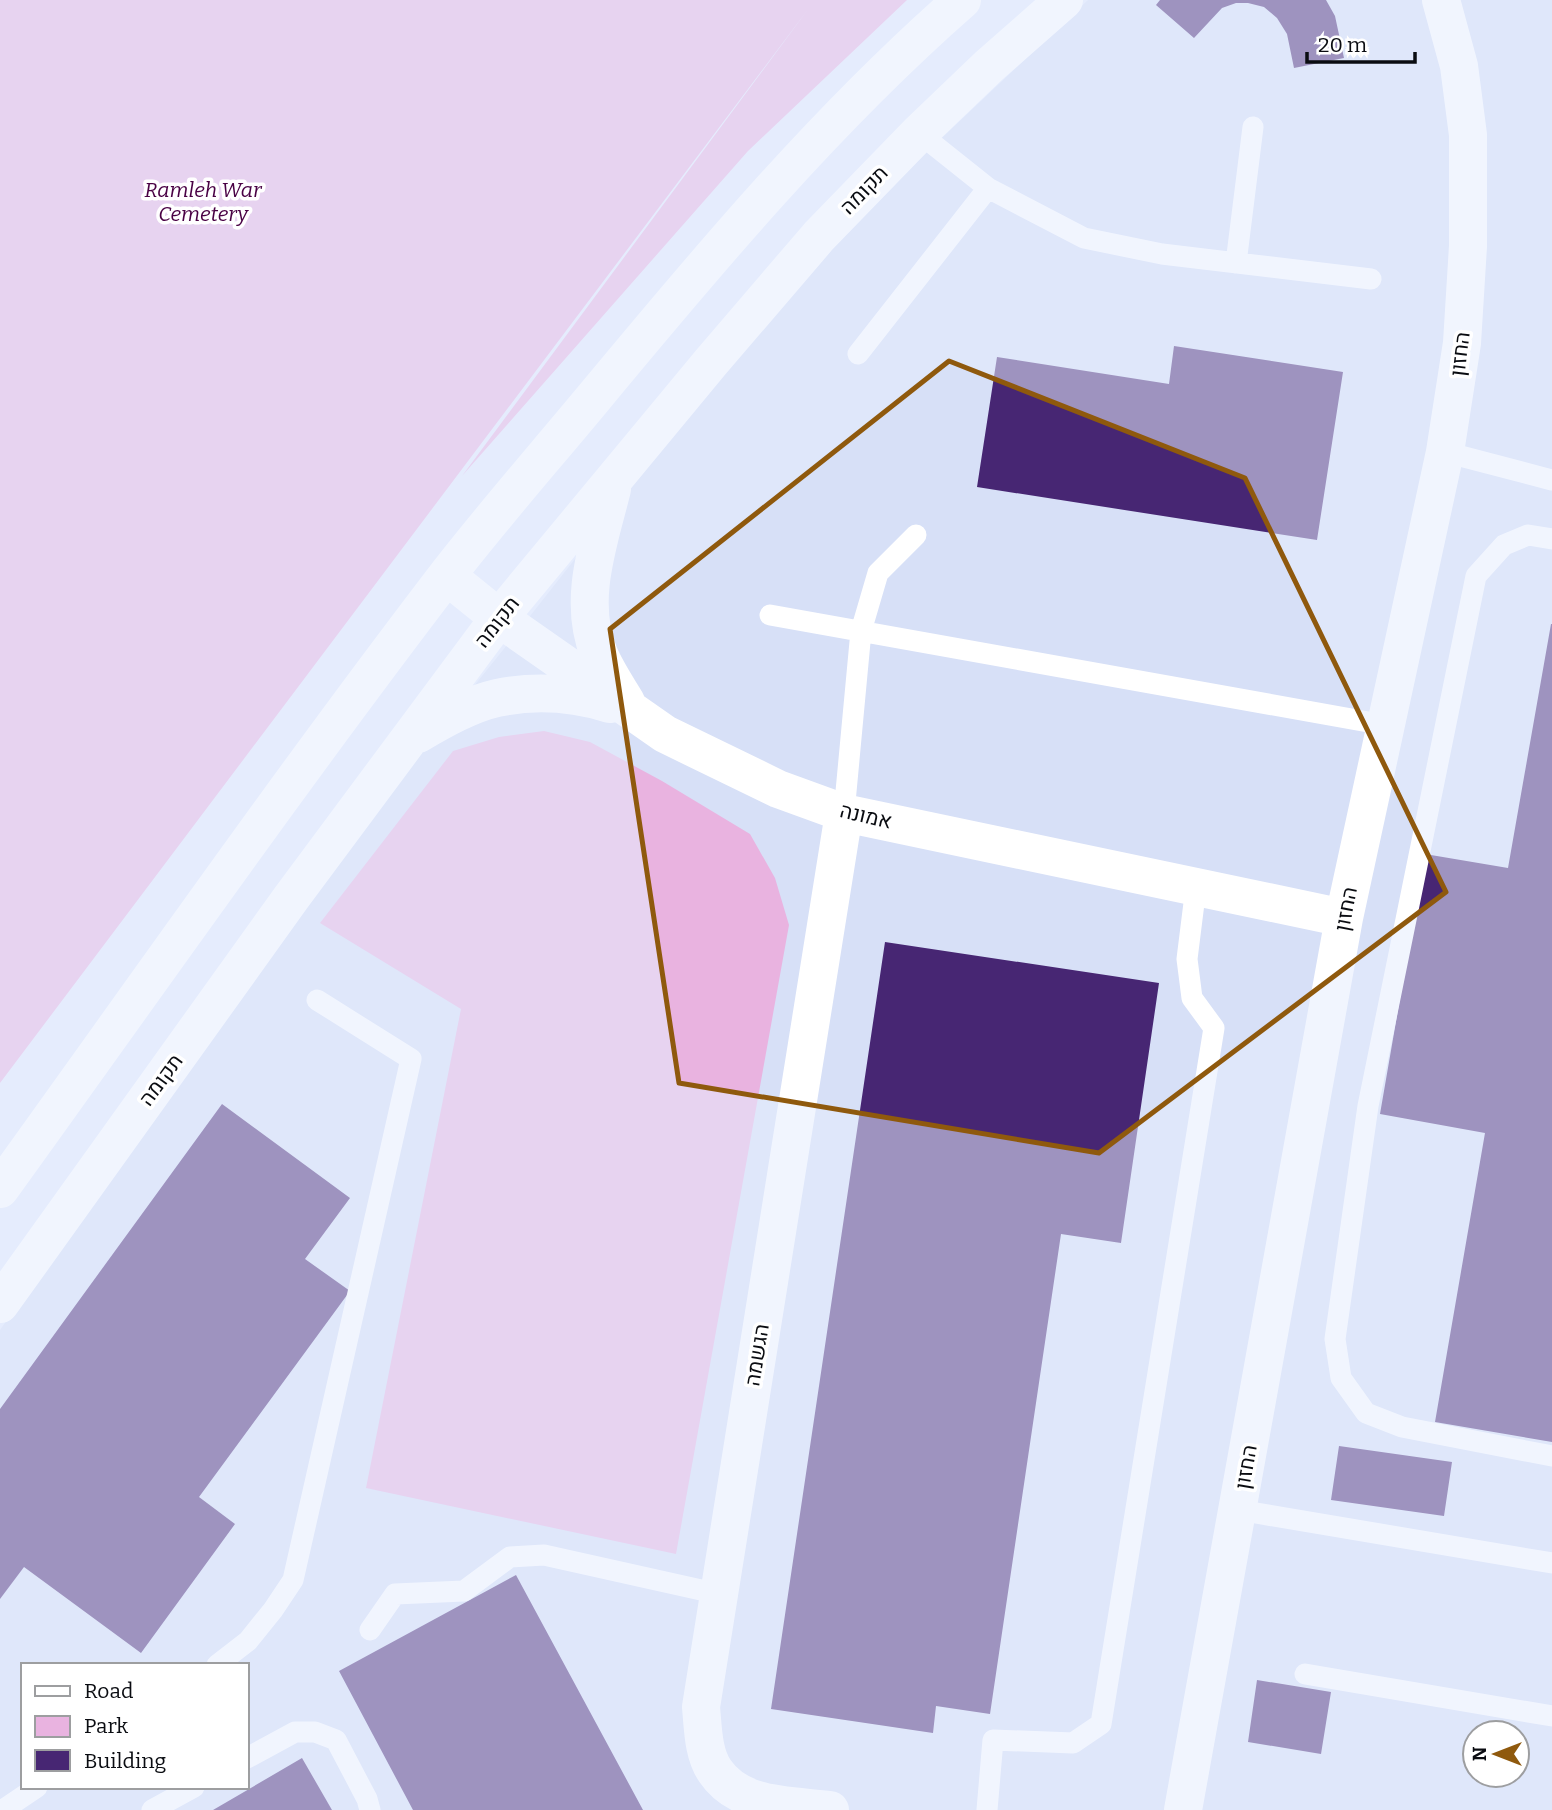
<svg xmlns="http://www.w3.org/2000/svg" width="1552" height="1810" viewBox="0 0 1552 1810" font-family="Bitter,Heebo,serif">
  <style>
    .built { fill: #d7e0f7; fill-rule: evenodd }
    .green { fill: #e9b3e0 }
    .building { fill: #472673 }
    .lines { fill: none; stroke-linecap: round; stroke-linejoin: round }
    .lane { stroke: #fff; stroke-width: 21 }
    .street { stroke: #fff; stroke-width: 38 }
    .marked { fill: none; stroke: #8f590d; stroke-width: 5; stroke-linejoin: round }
    .labels { text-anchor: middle; stroke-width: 7; stroke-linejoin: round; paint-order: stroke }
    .park-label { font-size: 21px; font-style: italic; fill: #490144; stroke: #fff }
    .street-label { font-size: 21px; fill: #0a0c11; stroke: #fff }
  </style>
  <rect width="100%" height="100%" fill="#e5ecfd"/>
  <path class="built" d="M1088,0H1552V1810H0V1330L287,918L523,625L802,270ZM23,1665H247V1787H23ZM1475,1733H1517V1775H1475Z"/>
  <path class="green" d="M0,0H907L748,151L462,476L809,8L0,1083Z
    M544,731L590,742L662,781L750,834L775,878L789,925L676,1554L366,1488L461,1009L320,923L453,751L499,737Z"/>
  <path class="building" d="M1160,0H1326L1335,16L1344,58L1294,68L1287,34L1277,18L1264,7L1248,3H1236L1222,8L1194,38L1156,5Z
    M1174,346L1343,372L1317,540L977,487L997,357L1169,384Z
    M1551,624H1552V1442L1435,1422L1485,1133L1380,1114L1425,854L1508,868Z
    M885,942L1159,983L1121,1243L1061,1234L990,1714L936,1706L933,1733L771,1709Z
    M222,1104L350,1198L305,1259L350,1291L199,1497L235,1524L141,1653L24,1567L0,1599V1409Z
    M1339,1446L1452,1462L1444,1516L1331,1500Z
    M516,1575L643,1810H413L339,1671Z
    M1257,1680L1331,1692L1321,1754L1248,1742Z
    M302,1758L332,1810H213Z"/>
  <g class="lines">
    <path class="lane" d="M919,133L988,188L1084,238L1162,254L1371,279
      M1236,263L1253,127
      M858,354L988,188
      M1445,452L1552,480
      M1552,539L1528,535L1504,545L1476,576L1368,1106L1335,1339L1341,1378L1366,1413L1402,1427L1552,1456
      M770,615L1385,725
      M844,813L861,631L878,573L916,535
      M1238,1510L1552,1563
      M370,1630L395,1594L464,1591L510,1557L544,1555L719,1594
      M217,1665L248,1641L273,1610L293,1580L411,1059L317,1000
      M1305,1674L1552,1716
      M247,1758L295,1732H315L336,1740L367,1799L370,1810
      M3,1810L37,1787
      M152,1810L194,1787
      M987,1810L993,1740L1073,1743L1101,1724L1214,1028L1192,998L1187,959L1196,887"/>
    <path class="street" d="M612,489C599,542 577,600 599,654C606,671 617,687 626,702
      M447,576L499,618L665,734L778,789L844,813L1344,918
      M418,734C442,720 470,704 497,698C535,690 574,693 610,704
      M0,1189C147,985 291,779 444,579C491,518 542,460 591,401C707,261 825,120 962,0
      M0,1304L291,898L499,618L711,362L819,236L919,133L989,66L1064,0
      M830,1810C791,1805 740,1808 715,1771C703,1754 703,1728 701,1707L844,813
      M1183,1810L1344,918L1445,452L1462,343L1468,246V135L1459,66L1441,0"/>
  </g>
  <path d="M0 0H1552V1810H0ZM949,361L1245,478L1446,892L1099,1153L679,1083L610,629Z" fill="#e5ecfd" fill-opacity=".55" fill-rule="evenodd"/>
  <path class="marked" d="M949,361L1245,478L1446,892L1099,1153L679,1083L610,629Z"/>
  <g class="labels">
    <g class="park-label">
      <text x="203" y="197">Ramleh War<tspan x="203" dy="24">Cemetery</tspan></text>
    </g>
    <g class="street-label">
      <text transform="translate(864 190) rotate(-46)" y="7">תקומה</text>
      <text transform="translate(1460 354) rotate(-83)" y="7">החזון</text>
      <text transform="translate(497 622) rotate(-52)" y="7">תקומה</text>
      <text transform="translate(866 816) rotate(13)" y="7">אמונה</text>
      <text transform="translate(1346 909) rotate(-79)" y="7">החזון</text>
      <text transform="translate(161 1080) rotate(-54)" y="7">תקומה</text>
      <text transform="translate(757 1355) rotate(-81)" y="7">הגשמה</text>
      <text transform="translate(1246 1467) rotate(-80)" y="7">החזון</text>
    </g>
  </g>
  <rect x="21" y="1663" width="228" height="126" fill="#ffffff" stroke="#9d9ea0" stroke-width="2"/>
  <rect x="35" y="1686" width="35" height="10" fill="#ffffff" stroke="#9d9ea0" stroke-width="2"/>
  <text x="84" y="1698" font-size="21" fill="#0a0c11">Road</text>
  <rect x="35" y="1716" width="35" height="21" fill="#e9b3e0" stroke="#9d9ea0" stroke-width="2"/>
  <text x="84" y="1733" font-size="21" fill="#0a0c11">Park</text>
  <rect x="35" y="1750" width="35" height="21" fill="#472673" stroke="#9d9ea0" stroke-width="2"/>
  <text x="84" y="1768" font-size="21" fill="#0a0c11">Building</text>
  <g transform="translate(1496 1754) rotate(270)"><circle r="33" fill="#ffffff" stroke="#9d9ea0" stroke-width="2"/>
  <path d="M0-5L12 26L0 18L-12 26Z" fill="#8f590d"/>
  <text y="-10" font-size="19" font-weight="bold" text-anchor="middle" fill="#0a0c11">N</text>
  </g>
  <path d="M1307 52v10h108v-10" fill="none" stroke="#0a0c11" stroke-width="3.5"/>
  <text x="1318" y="52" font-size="21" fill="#0a0c11" stroke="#ffffff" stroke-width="5" paint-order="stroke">20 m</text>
</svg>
